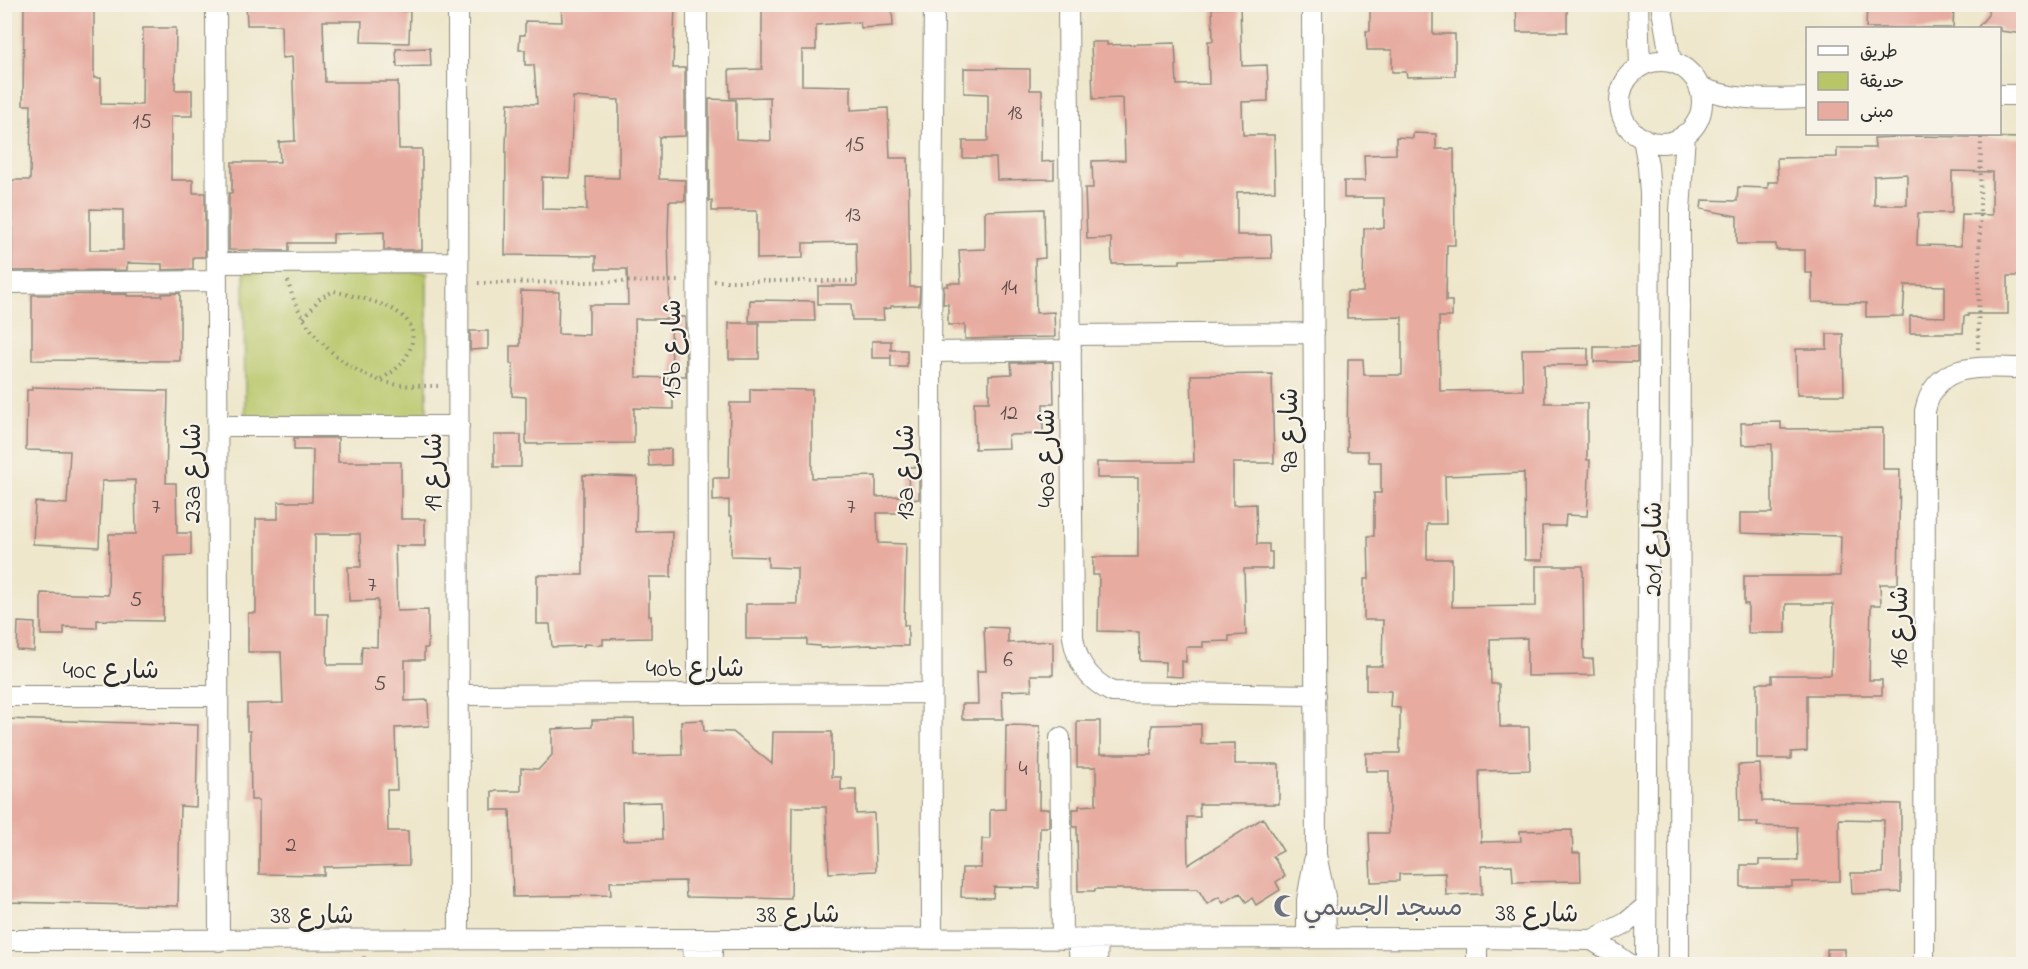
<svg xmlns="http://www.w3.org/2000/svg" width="2028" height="969" viewBox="0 0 2028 969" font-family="'Indie Flower','Playpen Sans Arabic',sans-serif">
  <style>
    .green { fill: #b8c668; stroke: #72784a; stroke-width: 1.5 }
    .building { fill: #e7aba0; fill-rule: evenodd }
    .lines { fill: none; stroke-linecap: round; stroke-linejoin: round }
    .minor-casing { stroke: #8c897c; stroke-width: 22 }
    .path { stroke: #8c897c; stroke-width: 4; stroke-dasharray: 1.5 4.5; stroke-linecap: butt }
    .minor { stroke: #fff; stroke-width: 20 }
    .labels { text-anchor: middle; stroke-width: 4.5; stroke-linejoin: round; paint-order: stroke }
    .number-label { font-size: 22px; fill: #5a4b48 }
    .street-label { font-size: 26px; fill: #2b2b2b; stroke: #f7f3e8 }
    .worship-label { font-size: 26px; fill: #5b616d; stroke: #f7f3e8; text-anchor: start }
  </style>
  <rect width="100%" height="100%" fill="#f7f3e8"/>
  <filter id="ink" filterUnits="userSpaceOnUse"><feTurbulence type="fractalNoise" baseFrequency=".0167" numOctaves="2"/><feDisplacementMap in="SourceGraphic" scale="12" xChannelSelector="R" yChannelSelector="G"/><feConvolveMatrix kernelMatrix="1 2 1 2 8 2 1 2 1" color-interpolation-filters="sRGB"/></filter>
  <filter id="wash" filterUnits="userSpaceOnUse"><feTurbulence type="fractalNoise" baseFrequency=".008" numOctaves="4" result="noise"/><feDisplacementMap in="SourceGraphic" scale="24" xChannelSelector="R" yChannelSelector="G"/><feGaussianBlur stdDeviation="1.35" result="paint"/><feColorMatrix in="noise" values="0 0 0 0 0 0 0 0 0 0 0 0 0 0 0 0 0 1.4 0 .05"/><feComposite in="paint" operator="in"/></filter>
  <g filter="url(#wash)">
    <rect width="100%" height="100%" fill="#eee7cc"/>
    <path class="green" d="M244,272H427V418H245Z"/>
    <g id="blocks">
      <path class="building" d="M24,4L94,5V78H101V104L142,105L143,28H176L175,90H192V116H171V180H193V193H205V257H193V269L162,270V264L127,263V270L12,271V180H30L31,105H23ZM90,209L123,210V250H90Z
        M246,4H402V11H410L409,43L361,42L362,21H323L325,82H398L399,149H422V250H384V232L333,234V243H289V251L229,250V193H232V162H280L279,142L295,141L292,57L282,58L281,25H247Z
        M561,4H675L673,68H685V136L659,137V179L685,180V201H669L668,234L670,319H635L636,377L673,378V409L634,408V443L526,444V397L512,396L513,364H510V346H520L521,291L559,292L558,334L589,335V305H628L627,269H596V256L505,255L506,145L508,103L537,104L534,65H525V50H519L520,35H525V21L562,22ZM573,97L619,100V178L586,177L587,210L542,209V177L570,178Z
        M762,4H892L893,26L861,28L860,22L816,25V50H802V85L851,86V110L888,108L890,158H908L910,287H920L919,305L891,306V308L883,309L884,320H852L851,304H818V286H857L856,242L803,243V258L757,259V211H712V201H709V99L736,100V139L771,141L770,97L730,98L729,70L762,69Z
        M1370,4H1433V34H1455V76L1407,77L1406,72H1392V50H1367L1366,31H1370Z
        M1516,4H1567V32H1517Z
        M1867,4H1954L1953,28H1866Z
        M1989,4H2024V34L2000,31V28H1977L1988,15Z
        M1240,7L1242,66L1267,65L1268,85V101L1242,102L1243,135H1274L1275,191L1237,192V235H1271L1272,258L1180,260V263L1112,264L1111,238L1087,239L1085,188H1093L1092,161L1125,160L1123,98L1093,99L1091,42H1107V45L1175,43L1177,85L1209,84L1208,41H1213L1212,8Z
        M430,48L431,66L397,67L396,49Z
        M964,68L1030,69V90H1042L1041,162L1054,161V179L997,180L996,158H963V141H988V94L964,93Z
        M1413,133L1436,134V149H1454L1455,245H1447L1446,301H1452V317H1439L1440,391L1523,390L1522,349L1588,348V365H1544L1545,403H1587V460H1590L1587,516L1566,515L1565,526H1542L1543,560H1525L1524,473L1445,476L1446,524H1427V559H1452V607L1536,606V566H1583L1584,659H1593L1594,675L1527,676V638L1490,639L1491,684H1499L1500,727H1529L1530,770L1479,771L1481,842L1521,841L1520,831L1572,830L1573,853H1580L1581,881L1513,882L1512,865L1481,866L1482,894L1446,895L1445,873L1399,874V881L1371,882L1369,833H1389V771H1366V753H1400V708L1390,707L1391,691L1366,690V666H1382L1383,620H1364V579H1369L1368,536H1374V493H1381V462H1369L1368,451H1347L1348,359H1363L1364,375H1402V317L1347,318V292H1363L1364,228H1384V198H1344V181H1365L1364,155L1396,154V137L1413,138Z
        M1916,136L2024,138V276H2008V314H1968V316H1964L1963,333H1910V316L1945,317V286L1905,285L1903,316L1866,317V303L1812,302V273H1805V250H1776V244H1737V216L1701,209L1702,200L1737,201L1738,187L1768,188V182H1778L1777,158L1837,157V148H1875L1874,138ZM1952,171L1992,172V215L1962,214L1961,246L1917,245L1918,213H1952ZM1907,174V205H1874V176Z
        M1044,209L1045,258L1035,259L1036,313L1054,312L1055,337L965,339V325H948V304H943L944,286H948V283H961L959,250L985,249V211Z
        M180,293V361L32,360V295L127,294V296H162V294Z
        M750,300L814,301L815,321H749Z
        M671,317H685L686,376H672Z
        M729,323H759V359H729Z
        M470,331H488V349L470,350Z
        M1827,334H1843L1844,395H1797L1796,349H1827Z
        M872,341H891V350H907V367H891V354V358H872Z
        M1594,347H1637V362H1594Z
        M1053,362L1054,404H1043V434L1008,435L1009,448L975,449L974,402H989V375L1012,374L1011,363Z
        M1272,374L1274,463H1233V505L1256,504L1257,544H1269V552H1272V569H1244L1246,635L1229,636V641L1203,642V647H1186V662L1182,661V677L1165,676V662L1140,661L1139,632L1098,631L1099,575H1093V557H1138V478H1097V462H1194L1191,375Z
        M32,387L168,391L166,483H176L177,533H191V555L164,556L163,621L97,620V628L64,627V635H41V593L108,595L109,534H136L135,480L102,481L99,547L33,544L35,502L67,504L70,451L26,450L27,390H32Z
        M750,389L812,390V478L876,476V497L902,496V513H877L878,543L906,544L904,625H908V646L868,645L820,648V646L807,645V639H746V604H797V568L768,567V557L731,556L732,516H729V500L713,501V478H729L730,403H750Z
        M1781,422V429L1883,428V469H1900L1898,584H1880L1881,605H1871L1869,680H1882V695H1807V751L1791,752V759H1757V683H1772V675H1831L1833,604H1786V633H1748V604H1744V576H1840L1841,536L1740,533V513H1772V444L1742,445L1741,423Z
        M494,435H521V467H494Z
        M294,438H338V462H401V519H425V546H395L397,611L428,610V648H424V660H405V701L428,700L429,726L395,728L397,790H387L388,831H408L409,865L324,867V875L259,874V800H251L250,731H247V704L283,703L281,652H248V613H256V519H278V502H312L313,450H294ZM315,534H360L361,567H348L349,601L378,600L377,647L362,646L361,665H329L327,662L328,614H315Z
        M671,449V465L649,466L648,450Z
        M908,467H919V499L909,500Z
        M583,475L637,477L636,532L672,531L671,577H649V616H651V638L603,639V645L584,644V646L552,647L550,624H537V575H583Z
        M18,622L35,623L34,651L17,650Z
        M984,627L1008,628V643L1053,641V675H1031L1032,690L1002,691L1003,719H962V704H978L977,671H986Z
        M4,719L198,725L196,807L180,806L178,906L4,902Z
        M634,719L635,756L682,755L681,721L703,720L704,731L733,732L772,764L773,732H832V777H841V790H856V814L874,813L876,871L829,873L826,807H792L791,899L686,897L685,881L610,882L611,895L513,897L510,810H492V791H521V768L539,769L552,755V729L592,727V720ZM661,802L662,839L623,840L622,803Z
        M1077,721H1100V754H1151L1152,725L1201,724V744L1235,743V764H1279V804H1199L1200,817H1187L1188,865L1263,818L1283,851L1273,856L1285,876L1276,882L1280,890L1256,905L1252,898L1246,902L1240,893L1223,903L1219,897L1207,904L1198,889H1095V891H1078L1077,827H1073V809H1079V806L1096,805V767H1077Z
        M1006,725L1040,726L1039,809H1049V827H1040L1039,888L994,887L993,898L961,897L962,868H981L982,839H990V810L1005,809Z
        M1760,764L1762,801L1901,804V892L1852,894L1851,873H1883L1884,820L1839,819L1840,881L1792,882V887H1741V865H1759V860H1798L1797,827L1757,826L1758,822H1739L1738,765Z
        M1827,949H1845V964H1827Z"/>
    </g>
  </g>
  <g filter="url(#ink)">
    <use href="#blocks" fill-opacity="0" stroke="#8c897c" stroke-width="1.5"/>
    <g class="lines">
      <g class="minor-casing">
        <path id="minor" d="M216,4L219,941
          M458,4L459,940
          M697,4L698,694
          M1068,4L1073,637C1077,664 1089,680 1112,692L1316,695
          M1312,4L1316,855L1325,897L1326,938
          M1638,4L1640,67
          M1661,4L1671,62
          M1620 102a41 41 0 1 1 82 0a41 41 0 1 1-82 0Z
          M1699,87C1739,102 1766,99 1808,98
          M2000,95H2024
          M1643,138L1648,166L1650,194L1646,964
          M217,263L458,262
          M4,283L217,281
          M1071,335L1314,333
          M931,352L1071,350
          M218,426H459
          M458,695L931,693
          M4,696H218
          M1060,738L1062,939
          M932,939L931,352L934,4
          M1078,939L1080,964
          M1307,939V900L1314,861
          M4,940L1477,938L1592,940L1626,923L1646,906
          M693,940L694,964
          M1592,940L1615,954L1629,964
          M711,964L713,940
          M1097,964L1098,939
          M1477,964V938
          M1679,964L1680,211L1685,134
          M1924,964L1925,411C1936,359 1982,368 2024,368"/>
      </g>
      <path class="path" d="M288,281C299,331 349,379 400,385C414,386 428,386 442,386
        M714,281H853
        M478,283L680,281
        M304,318L320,298L334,291C360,299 423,306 411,346C406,362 395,371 381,379
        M1978,349L1981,134
        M364,964V956"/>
      <use href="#minor" class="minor"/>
    </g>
  </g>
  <defs>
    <g id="mosque-bare" transform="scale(1.8)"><path d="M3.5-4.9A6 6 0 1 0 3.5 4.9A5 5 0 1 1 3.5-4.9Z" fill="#6b7280" stroke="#f7f3e8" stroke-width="2.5" paint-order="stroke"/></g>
  </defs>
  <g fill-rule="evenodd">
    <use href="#mosque-bare" x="1285" y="906"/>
  </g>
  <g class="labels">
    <g class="number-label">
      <text x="1015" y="119">18</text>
      <text x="142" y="128">15</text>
      <text x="855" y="151">15</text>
      <text x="853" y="221">13</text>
      <text x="1009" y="294">14</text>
      <text x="1009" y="419">12</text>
      <text x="156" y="513">7</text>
      <text x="851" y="513">7</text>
      <text x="372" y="591">7</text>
      <text x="136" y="606">5</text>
      <text x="1008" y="666">6</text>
      <text x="380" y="690">5</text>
      <text x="1023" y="775">4</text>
      <text x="291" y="851">2</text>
    </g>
    <g class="street-label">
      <text transform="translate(671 349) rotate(-90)" y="9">15b شارع</text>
      <text transform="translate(1288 430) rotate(-90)" y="9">9a شارع</text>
      <text transform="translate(1045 458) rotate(-90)" y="9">40a شارع</text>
      <text transform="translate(432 472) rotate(-90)" y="9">شارع 19</text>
      <text transform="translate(904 472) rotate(-90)" y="9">13a شارع</text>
      <text transform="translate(191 473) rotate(-90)" y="9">23a شارع</text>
      <text transform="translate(1652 549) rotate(-90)" y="9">شارع 201</text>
      <text transform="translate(1898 627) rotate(-90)" y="9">شارع 16</text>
      <text x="695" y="676">40b شارع</text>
      <text x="111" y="678">40c شارع</text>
      <text transform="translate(1537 912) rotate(1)" y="9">شارع 38</text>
      <text x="798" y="922">شارع 38</text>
      <text x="312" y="923">شارع 38</text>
    </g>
    <g class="worship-label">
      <text x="1303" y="915">مسجد الجسمي</text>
    </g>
  </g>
  <rect width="2028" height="969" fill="none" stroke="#f7f3e8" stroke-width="24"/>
  <rect x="1806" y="27" width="195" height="108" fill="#f7f3e8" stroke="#a5a39c" stroke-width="1.5"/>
  <rect x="1818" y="46" width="30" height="9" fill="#ffffff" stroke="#a5a39c" stroke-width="1.5"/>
  <text x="1860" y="57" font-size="18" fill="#2b2b2b">طريق</text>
  <rect x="1818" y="72" width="30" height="18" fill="#b8c668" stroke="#a5a39c" stroke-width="1.5"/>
  <text x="1860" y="87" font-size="18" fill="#2b2b2b">حديقة</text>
  <rect x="1818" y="102" width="30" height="18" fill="#e7aba0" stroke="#a5a39c" stroke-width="1.5"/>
  <text x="1860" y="117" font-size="18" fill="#2b2b2b">مبنى</text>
</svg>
